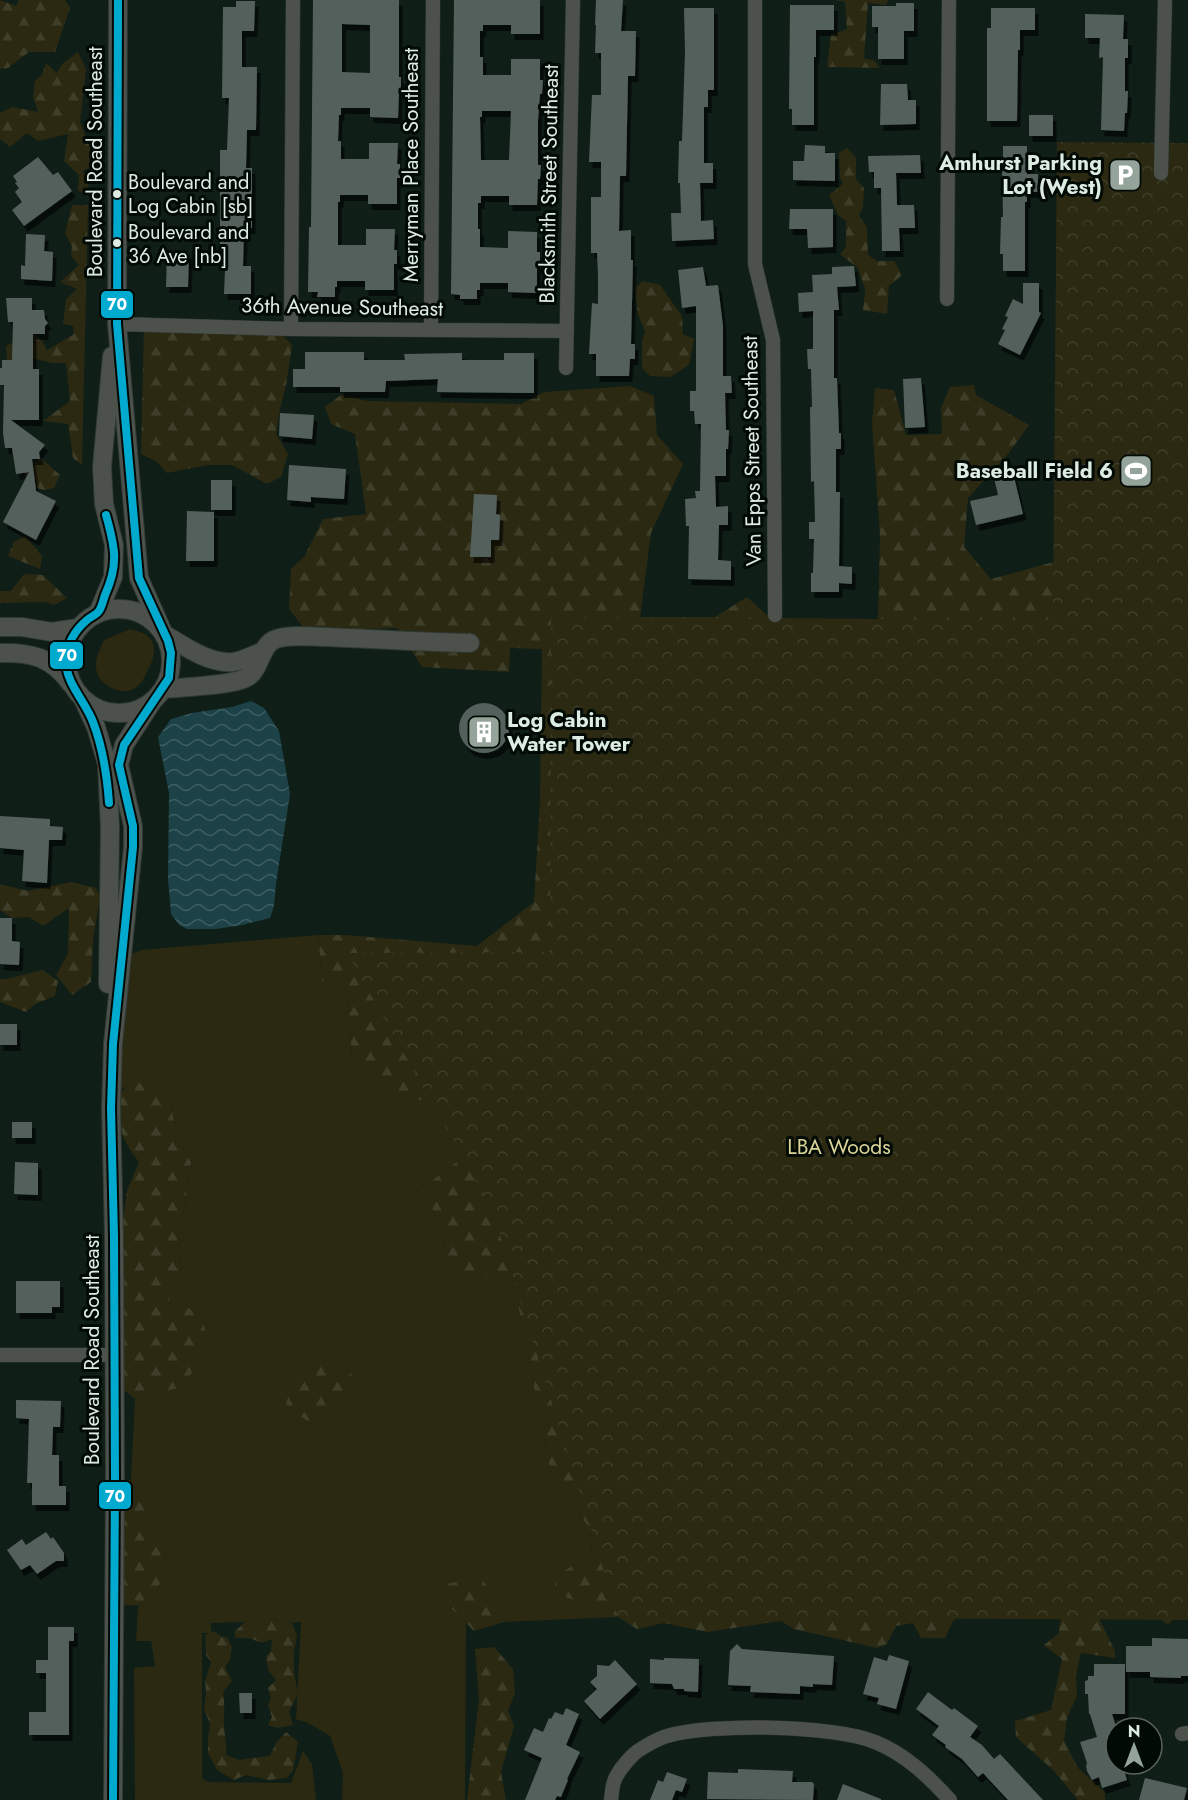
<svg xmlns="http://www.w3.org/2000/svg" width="1188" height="1800" viewBox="0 0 1188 1800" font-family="Jost,sans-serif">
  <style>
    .grass { fill: #2b2912 }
    .forest { fill: url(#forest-firs) }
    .park { fill: url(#park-crowns) }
    .water { fill: url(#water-waves) }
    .building { fill: #53615c; fill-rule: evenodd; filter: url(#shadow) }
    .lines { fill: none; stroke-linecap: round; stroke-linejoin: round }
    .minor-casing { stroke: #2e3933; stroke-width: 15 }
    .tertiary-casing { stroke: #2e3933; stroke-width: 20 }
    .minor { stroke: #4d514c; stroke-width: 14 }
    .tertiary { stroke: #4d514c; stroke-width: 18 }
    .bus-1-casing { stroke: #020a05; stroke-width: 12 }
    .bus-1 { stroke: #00a9ce; stroke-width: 8 }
    .bus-dot { fill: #ddece2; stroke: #020a05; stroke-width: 2 }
    .labels { text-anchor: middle; stroke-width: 6; stroke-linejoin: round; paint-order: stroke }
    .bus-label { font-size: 20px; fill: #ddece2; stroke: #020a05; text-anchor: start }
    .street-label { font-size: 21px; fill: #ddece2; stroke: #020a05 }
    .poi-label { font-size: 21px; font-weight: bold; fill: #ddece2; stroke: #020a05; text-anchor: end }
    .park-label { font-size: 21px; fill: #dbd499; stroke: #020a05 }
    .line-badge { stroke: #020a05; stroke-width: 2 }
    .badge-label { font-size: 16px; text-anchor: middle; font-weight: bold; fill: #fff }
  </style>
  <defs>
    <pattern id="forest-firs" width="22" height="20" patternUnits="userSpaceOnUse" patternTransform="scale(1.5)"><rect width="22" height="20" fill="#2b2912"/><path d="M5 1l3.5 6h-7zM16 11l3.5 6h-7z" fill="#3f3e29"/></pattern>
    <pattern id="park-crowns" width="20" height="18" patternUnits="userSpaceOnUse" patternTransform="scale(1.5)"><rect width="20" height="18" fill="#2b2912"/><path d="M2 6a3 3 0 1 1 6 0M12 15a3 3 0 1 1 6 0" fill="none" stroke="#3f3e29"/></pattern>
    <pattern id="water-waves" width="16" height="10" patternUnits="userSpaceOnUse" patternTransform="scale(1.5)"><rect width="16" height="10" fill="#1c4248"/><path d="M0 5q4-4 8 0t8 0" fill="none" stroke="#3d5d62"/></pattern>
    <filter id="shadow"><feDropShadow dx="3.5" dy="6" stdDeviation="0" flood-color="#0009"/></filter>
  </defs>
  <rect width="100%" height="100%" fill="#0f1e16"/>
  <path class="grass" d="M130,629C156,634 159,649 148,670C145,675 143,682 138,686C128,695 113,691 104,683C90,669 97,656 104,640Z
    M318,935L322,980L348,997L352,1060L389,1097L431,1101L463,1157L421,1189L441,1224L447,1263L463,1282L512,1274L553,1484L590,1528L592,1554L555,1576V1593L618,1617L504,1622L501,1604L449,1606L466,1623L465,1800H342L343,1773L330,1736L308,1723L296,1719L301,1622L292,1623L267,1619L245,1622L211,1623V1633H202V1778L208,1782L291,1783L303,1751L312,1764L316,1800H135L134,1668L155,1666L151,1641H136L138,1606H153L167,1559L131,1480L135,1399L186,1385L199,1311L169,1303L170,1287L183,1278L178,1248L191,1162L177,1138L169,1093L129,1085L112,1096L122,958L142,950Z"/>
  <path class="forest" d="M0,0L16,6L18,0H65L70,8L55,52H29L8,68L0,69Z
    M835,0H888L886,5L868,3L864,58L875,61L880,68L827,67L831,35L847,29L845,2Z
    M78,52L86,69L80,122L90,147L89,168L82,171L89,177L88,197L78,190L79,175L64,161L68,134L38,141L27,133L10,147L0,139V113L12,107L38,112L33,97L35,81L42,75L46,63L57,73L62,64Z
    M847,148L856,158V179L864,188L863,207L859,216L867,227L868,255L877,261H894L902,275L889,286L887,314L863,310L865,289L858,268L840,254L846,247V221L838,215L829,195L843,184L840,177L839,153Z
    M72,205H88L82,465L73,458L68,424L43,421L70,401L66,363H52L32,358L17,366L7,360L6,346L33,334L43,342L47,350L74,334L73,326L63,324L66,299L77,289L60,282L79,265L71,256L72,247L65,233Z
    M643,281L660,285L682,316L683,334L694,339L689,365L670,377L650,376L642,368V342L645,331L638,315L635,288Z
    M144,325L275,328L292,345L286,385L280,409L276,434L288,454L281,477L267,484L232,465H208L167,473L157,462L141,454Z
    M974,385L976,395L1029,425L1008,454L968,498L964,547L991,579L1054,562L1184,1607L1168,1625L1144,1606L1096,1612L1115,1651V1658L1081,1653L1076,1675L1077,1696L1067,1718L1064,1741L1078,1768L1105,1792V1800H1078L1054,1771L1016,1737L1015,1721L1051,1710L1062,1659L1044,1645L1058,1634L1062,1614L984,1594L953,1621L945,1638H921L913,1623L896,1626L887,1644L877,1648L794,1629L781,1621L707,1632L664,1623L637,1629L618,1617L555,1593V1576L592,1554L590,1528L553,1484L512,1274L463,1282L447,1263L441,1224L421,1189L463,1157L431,1101L389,1097L352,1060L348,997L322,981L318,935H346L477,946L534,902L540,801L542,649L510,648L509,672L422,667L397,628L306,631L289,609L291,569L304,557L323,519L366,514L355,434L331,424L325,407L341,395L367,401L521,404L544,392L630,386L654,396L657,435L683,464L651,533L640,617H715L747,597L770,618L878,619L880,535L872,423L875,388L894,390L906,435L942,434L941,408L950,387Z
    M41,458L60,475L54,488L45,490L26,486L25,470Z
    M25,536L42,556L40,569L8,556L14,542Z
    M24,574L43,575L67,598L54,605L46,602L0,603V591H11Z
    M72,882L96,888L100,897L93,940L91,982L72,995L56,975L68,954L69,908L43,926L29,917L12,918L0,910V884L28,891Z
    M43,970L58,981L55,996L35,1004L26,1012L0,1002V979H6Z
    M150,1081L169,1093L177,1138L191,1162L178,1248L183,1279L170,1287L169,1303L199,1311L207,1335L186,1386L135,1399L114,1382L122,1229L127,1191L139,1162C120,1138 118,1125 118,1095L129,1085Z
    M339,1361L352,1375L331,1414L307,1421L286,1404L298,1365Z
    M115,1480H131L167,1559L153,1606L115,1605Z
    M481,1578L501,1604L504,1622L474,1631L449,1606L445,1584Z
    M267,1619L292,1623L297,1636L294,1652V1673L298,1693L289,1712L293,1725L277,1728L268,1725L272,1717L268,1705L271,1698L268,1688L276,1680L268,1670L266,1656L271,1651L272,1639C258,1646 259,1640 247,1638C243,1638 239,1638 236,1638L234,1632L245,1622Z
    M214,1631L222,1637H227L232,1647L230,1660L225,1667L232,1681L223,1692C225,1704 224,1712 224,1723C224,1734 227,1744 226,1755L239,1760L270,1756L276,1743L286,1732L298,1742L293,1771L286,1778L269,1780L246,1775L234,1780L217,1770L208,1753V1736L210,1724L204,1708L206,1693L205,1681L211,1662L206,1655L205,1635Z
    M494,1647L513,1669L515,1693L508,1710L514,1726L501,1772L506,1800H467L479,1699L475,1649Z"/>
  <path class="park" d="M1057,142L1188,143V1620L618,1617L492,1209L347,953L550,952L551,618L1053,620Z"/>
  <path class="water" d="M251,701L264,708L279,731L290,794L276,883L274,906L270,918L242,925L216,929H187L179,925L171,914L168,879L169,793L158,737L171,719L192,713L232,707Z"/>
  <path class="building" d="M313,0H399V77H401V92H399L398,118L370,117V108H341V115H339L338,141H341V159H369V143H398L397,164H400V178H397V204H368V195H340V202H338V245H366V229H395L394,250H397V264H394V290H365V281H337V287H335V297H317L318,292H308L309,227H311ZM342,24L370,25V73L342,72Z
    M454,0H540V34H511V25H483V31H480V57H483V75H511V59H540V80H543L542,94H540L538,120V165H541L540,179H538L537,205H509V196H481V203H478V229H480V247L508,248V231L537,232V252H540V267H537V293L508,292V283H480V290H477V299H460V295L451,294ZM482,111H511L509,160H481L480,117H482Z
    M596,0H623L621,31H636L635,76H628L626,176H620L619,231L631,230V260H633L631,344H635V359H630L629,376H596V354H589L592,303L598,304V276L597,253H591V197H601V162H589L592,95H601V53H595L596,25H595Z
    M236,1H255L254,31H242V67H257L256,130H247L246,168H252V228H244L243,266H251V294H224L226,246H220V150H227L229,98H222L223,7H236Z
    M896,3H914V31H904V59H878V27H872V6H896Z
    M790,5H834V30H816V57H814V125H792V109H789Z
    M684,8H714V90H708V107H704V163H713V183H700L701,221L713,220L714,239L672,241L671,213H681L680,183H678L679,141H682L685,52Z
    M991,8H1035V30H1020V50H1018L1017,121H987V28H991Z
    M1085,14L1124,15L1123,39H1128V58H1125V91H1128L1127,113H1125L1124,131L1101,130L1103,57L1099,58L1100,38H1085Z
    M881,84H907L908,100H916V124L880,125Z
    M1029,115H1053V136H1029Z
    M805,145L825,146V153H835V181L793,180V161H804Z
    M1003,146H1027V174H1038V192H1027V202H1025V271H1003V254H1000L1001,217H1003L1002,167H1003Z
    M920,155L921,173H896L897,205H914L915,228H899L900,251H882L881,188H874V172H869L868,156Z
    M38,157L53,175L58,172L72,191L24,226L12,210L22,202L15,192L19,188L15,183L17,182L13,176Z
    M790,209H833V247L808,248L807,229H789Z
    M26,234L45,235L44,251L53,252L52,281L21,279V265L25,266Z
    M167,252L189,253L188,287H166Z
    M854,266L856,286L837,287L839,310H834V378H837L839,433H841V449H836V492H840L839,566L852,567V584L839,583V592H811V573H813L814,539H809V522H815L814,481L811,482L810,407H812L811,369H808L807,349H813V311L799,312L798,293L813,292L812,275L832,274V267Z
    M703,267L706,286L718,285L723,326V376H731L732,393H725L726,430H729L728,449H726V476H715L716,507L728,506V525H719L718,560L731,561V580L688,579L689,526H686L685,499L696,498L695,491H700L701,424H695L694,411H690V391H696V306L682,308L678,270Z
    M1023,283H1039V312L1041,313L1020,355L998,344L1005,330L1002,329L1008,317L1005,316L1013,299L1023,304Z
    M6,298H32V310H44L45,319L48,323L45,326V334H33V369H39V420H11L45,445L39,452L40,459H32L36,491L56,501L36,540L3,522L29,472L16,474L12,448H5L3,433L4,385H0V368H2V360H12L13,322H8Z
    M305,352H364V360H405L404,354L462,353V360H504V353H534V393L437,392L438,379L386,381L385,392H340V387H293V369H305Z
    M921,378L925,427L905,428L903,379Z
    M280,413L314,415L312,439L279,436Z
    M289,465L346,469L344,499L311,497V502L287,500Z
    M1013,473L1023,514L976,525L970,501L998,495L994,478Z
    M211,480H232V510H211Z
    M474,494L497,495L496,514L500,515L499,540H491V557H470Z
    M187,511L214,512V561H186Z
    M459 728a25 25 0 1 1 50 0a25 25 0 1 1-50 0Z
    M0,816L50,819V826L63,827L62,840H49L47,883L22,881L24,850L0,848Z
    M0,918H12V941L20,942L19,965L0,964Z
    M0,1024H17V1045H0Z
    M12,1122H32V1138H12Z
    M15,1162L38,1163V1195L14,1194Z
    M16,1281H60V1307H52V1313H16Z
    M16,1400L61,1401L60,1427H53L52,1455H59V1486H66V1505H32V1483H27L29,1419L16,1418Z
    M46,1532L51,1539L53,1537L64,1553V1561H56L37,1574L30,1565L21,1570L7,1550L22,1539L26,1545Z
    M48,1627H74V1641H69V1735H29V1712H46V1673H36V1660H48Z
    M1152,1638L1188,1639V1676H1181V1678L1150,1677V1672H1126V1646H1152Z
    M737,1644L742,1649L834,1656L832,1685L813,1684V1687L800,1686V1694L750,1692L751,1686L728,1685L730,1651Z
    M889,1655L909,1661L896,1709L877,1704L879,1698L863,1694L874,1657L887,1661Z
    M664,1658L699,1659L698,1692L684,1691V1689H674L672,1684L650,1683V1659L664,1660Z
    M615,1660L637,1684L600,1719L584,1701L597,1689L590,1682L597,1676V1665L609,1666Z
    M1094,1664H1125V1714H1112L1116,1726V1764H1122L1127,1780L1102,1788L1099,1777L1092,1780L1087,1771L1086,1766L1087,1763L1080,1742L1097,1737L1090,1714H1089L1088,1694H1085V1681L1088,1680V1676H1094Z
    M928,1692L952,1710L954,1708L978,1726L970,1737L982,1745L994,1759L1000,1754L1043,1800H1008L983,1773L978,1777L962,1759L945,1747L946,1745L932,1735L939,1726L916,1709Z
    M239,1693H252V1713H240Z
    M566,1708L579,1714L566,1745L580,1752L567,1779L568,1780L561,1797L557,1796L555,1800H525L542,1758L524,1750L534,1728L543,1732L549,1718L551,1719L555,1712L563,1715Z
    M738,1769L793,1771L792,1782H812L814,1784L813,1800L707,1799L708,1772L738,1773Z
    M667,1772L687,1779L682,1792L676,1790L672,1800H650L658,1780L663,1782Z
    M1145,1778L1187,1788L1184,1800H1139Z
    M843,1784L881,1799V1800H837Z"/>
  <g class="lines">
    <g class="minor-casing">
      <path id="minor" d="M755,0V264L773,340L775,615
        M1161,173L1165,0
        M947,299L949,0
        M117,324L291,329L567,331
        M291,329L293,0
        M431,330L433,0
        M566,368L573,0
        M0,1355H114
        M1182,1734L1188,1733
        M611,1800C612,1794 612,1787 614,1782C616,1774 626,1762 632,1756C637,1750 659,1738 667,1736C710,1723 834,1725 875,1742C905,1754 928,1776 950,1800"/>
    </g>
    <g class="tertiary-casing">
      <path id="tertiary" d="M118,0L117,324L139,578L162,630
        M67 661a52 52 0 1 1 104 0a52 52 0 1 1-104 0Z
        M98,613L113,577L114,545L104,504L102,467L112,356
        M0,627H22L52,632L78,628
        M164,634C184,646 209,664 233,662C243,661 255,654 264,651
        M0,653C31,652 52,657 71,684
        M163,689C182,687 236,686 249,676C261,667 261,644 276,639C291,634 311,637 327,637C375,639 422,642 470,643
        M83,699L96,727L107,764L110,828L108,984
        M113,1800L115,1480L114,1237L111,1108L113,1044L133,847V826L119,765L124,745L152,702"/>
    </g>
    <use href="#minor" class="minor"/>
    <use href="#tertiary" class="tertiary"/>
    <g class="bus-1-casing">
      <path id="bus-1" d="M106,515C115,547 119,564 105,595C103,600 102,608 98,612C96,615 90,617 87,620C75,630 67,644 66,660C65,682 85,701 93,722C103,748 107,775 109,803
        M113,1800L115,1480L114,1237L111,1108L113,1044L133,847V826L119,765L124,745L169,678L171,653L168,641L139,578L117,324L118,0"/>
    </g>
    <use href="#bus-1" class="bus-1"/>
  </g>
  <defs>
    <g id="parking-square" transform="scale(1.725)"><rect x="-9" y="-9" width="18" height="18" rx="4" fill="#95a49b" stroke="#020a05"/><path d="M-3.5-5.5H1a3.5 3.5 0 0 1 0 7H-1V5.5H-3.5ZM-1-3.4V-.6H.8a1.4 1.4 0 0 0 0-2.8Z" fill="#fff"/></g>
    <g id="stadium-square" transform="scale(1.725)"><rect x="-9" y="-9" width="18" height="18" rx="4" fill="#95a49b" stroke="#020a05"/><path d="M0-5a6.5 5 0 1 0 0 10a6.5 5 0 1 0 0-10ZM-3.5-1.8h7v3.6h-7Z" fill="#fff"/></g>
    <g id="building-square" transform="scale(1.725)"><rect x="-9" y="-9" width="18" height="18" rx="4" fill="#95a49b" stroke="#020a05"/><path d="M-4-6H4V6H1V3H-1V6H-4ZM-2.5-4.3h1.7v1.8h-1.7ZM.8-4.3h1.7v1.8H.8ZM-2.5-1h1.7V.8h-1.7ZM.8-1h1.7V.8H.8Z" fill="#fff"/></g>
  </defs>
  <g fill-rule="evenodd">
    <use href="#parking-square" x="1125" y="175"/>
    <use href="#stadium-square" x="1136" y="471"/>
    <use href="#building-square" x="484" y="732"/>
  </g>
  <g class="bus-dot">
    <circle cx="117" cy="194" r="5"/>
    <circle cx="117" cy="243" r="5"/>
  </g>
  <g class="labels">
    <g class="bus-label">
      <text x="128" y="189">Boulevard and<tspan x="128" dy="24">Log Cabin [sb]</tspan></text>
      <text x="128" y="239">Boulevard and<tspan x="128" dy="24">36 Ave [nb]</tspan></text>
    </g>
    <g class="street-label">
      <text transform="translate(95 162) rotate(-90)" y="7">Boulevard Road Southeast</text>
      <text transform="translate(411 165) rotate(-90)" y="7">Merryman Place Southeast</text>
      <text transform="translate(549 184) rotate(-89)" y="7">Blacksmith Street Southeast</text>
      <text transform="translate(342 307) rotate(1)" y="7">36th Avenue Southeast</text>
      <text transform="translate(752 451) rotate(-91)" y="7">Van Epps Street Southeast</text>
      <text transform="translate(92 1350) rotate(-90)" y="7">Boulevard Road Southeast</text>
    </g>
    <g class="poi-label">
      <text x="1102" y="170">Amhurst Parking<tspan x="1102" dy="24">Lot (West)</tspan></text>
      <text x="1113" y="478">Baseball Field 6</text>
      <text x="507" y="727" text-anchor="start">Log Cabin<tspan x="507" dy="24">Water Tower</tspan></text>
    </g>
    <g class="park-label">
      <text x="839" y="1154">LBA Woods</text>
    </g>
  </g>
  <g class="line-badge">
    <rect x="100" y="290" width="34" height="29" rx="6" fill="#00a9ce"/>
    <rect x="49" y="641" width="35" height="29" rx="6" fill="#00a9ce"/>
    <rect x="98" y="1481" width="34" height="29" rx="6" fill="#00a9ce"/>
  </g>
  <g class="badge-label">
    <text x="117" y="310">70</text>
    <text x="67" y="661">70</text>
    <text x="115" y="1502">70</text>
  </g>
  <g transform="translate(1134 1746)"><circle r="28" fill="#020a05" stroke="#5a645d" stroke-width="1.5"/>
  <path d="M0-4.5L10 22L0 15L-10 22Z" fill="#95a49b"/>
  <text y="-9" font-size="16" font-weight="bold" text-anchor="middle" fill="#ddece2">N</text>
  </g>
</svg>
